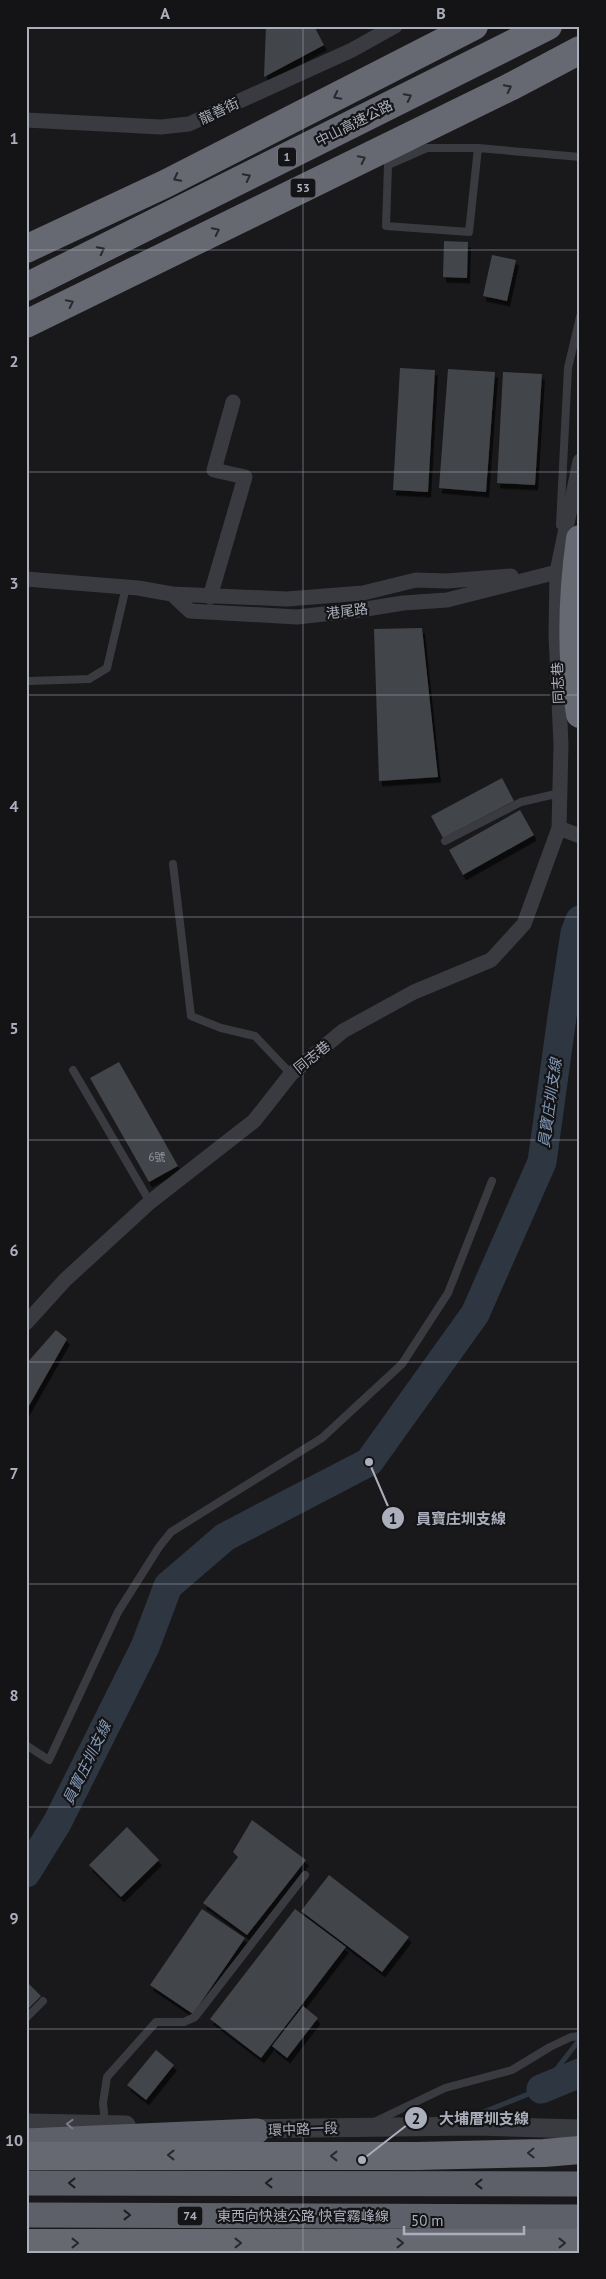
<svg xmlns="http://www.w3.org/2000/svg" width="606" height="2279" viewBox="0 0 606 2279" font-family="'PT Sans','Noto Sans TC',sans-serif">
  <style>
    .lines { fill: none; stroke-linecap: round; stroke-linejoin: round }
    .stream { stroke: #2e3741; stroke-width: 5 }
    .river { stroke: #2e3741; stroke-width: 29 }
    .building { fill: #434449; filter: url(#shadow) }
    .service { stroke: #3a3b41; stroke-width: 8 }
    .minor { stroke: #3a3b41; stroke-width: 15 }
    .tertiary { stroke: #3a3b41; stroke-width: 19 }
    .trunk { stroke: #5e6069; stroke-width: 25 }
    .motorway { stroke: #666872; stroke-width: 28 }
    .oneway { stroke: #28292e }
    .oneway2 { stroke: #787b85 }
    .oneway3 { stroke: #1f1f23 }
    .grid { fill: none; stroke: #abafbc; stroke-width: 1; stroke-opacity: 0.55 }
    .labels { text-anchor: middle; stroke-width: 4.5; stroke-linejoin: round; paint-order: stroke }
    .number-label { font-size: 11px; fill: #91949f }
    .shield { fill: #141417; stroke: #7e808a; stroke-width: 1 }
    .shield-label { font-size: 12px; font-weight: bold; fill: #abafbc }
    .street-label { font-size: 14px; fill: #abafbc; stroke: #141417 }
    .water-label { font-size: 15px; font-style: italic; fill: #829ab7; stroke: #141417 }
    .leader { fill: none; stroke: #abafbc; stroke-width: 2 }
    .callout-dot { fill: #abafbc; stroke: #141417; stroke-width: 2 }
    .mark-label { font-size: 15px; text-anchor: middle; font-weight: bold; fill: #111 }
    .callout-label { font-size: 15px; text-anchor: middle; font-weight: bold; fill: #abafbc; stroke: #141417; stroke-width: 4.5; stroke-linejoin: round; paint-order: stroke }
    .neatline { fill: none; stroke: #abafbc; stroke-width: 2 }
    .grid-label { font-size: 16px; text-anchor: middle; font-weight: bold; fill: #abafbc }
  </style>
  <defs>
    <filter id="shadow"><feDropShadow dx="3" dy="5.5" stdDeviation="0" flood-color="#0009"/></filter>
  </defs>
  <rect width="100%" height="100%" fill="#19191c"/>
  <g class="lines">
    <path class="stream" d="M466,2119L541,2089L580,2039"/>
    <path class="river" d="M26,1873L57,1823L145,1647L168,1586L225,1537L369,1462L475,1314L542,1162L562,1017L575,933L580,920
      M541,2089L580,2073"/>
  </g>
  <path class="building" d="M266,26H314L324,45L264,77Z
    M444,241L468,242L467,278L443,277Z
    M492,255L516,260L507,301L483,296Z
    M400,368L435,370L428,492L393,490Z
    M448,369L495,372L486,492L439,488Z
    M503,372L542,374L535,485L497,483Z
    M422,628L438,777L379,781L374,629Z
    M502,778L514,801L443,838L431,816Z
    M520,810L534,835L463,875L449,850Z
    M119,1062L178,1166L149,1182L90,1078Z
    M56,1330L67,1339L26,1411V1364Z
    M252,1820L306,1860L247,1935L203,1903L238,1857L233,1852Z
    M127,1827L159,1860L121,1897L89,1865Z
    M329,1875L409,1937L382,1972L301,1911Z
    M202,1909L245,1938L193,2014L150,1985Z
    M295,1909L346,1947L261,2058L210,2019Z
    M26,1981L41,1996L26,2011Z
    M303,2006L318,2018L287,2058L272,2046Z
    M156,2050L174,2065L146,2100L127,2085Z"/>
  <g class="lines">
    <path class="service" d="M478,148L469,232L386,226L388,165L427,148H478L580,157
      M560,525L568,368L580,317
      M30,681L89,679L107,668L126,587
      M445,841L521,802L560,793
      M173,864L191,1016L221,1028L255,1036L291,1074
      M73,1070L150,1202
      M26,1745L49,1760L118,1612L159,1547L171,1532L322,1438L402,1364L448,1293L492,1181
      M26,2018L43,2001
      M374,2122L445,2088L512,2070L550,2047L571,2037L580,2036
      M105,2123L103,2103L107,2077L156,2022H184L195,2017L305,1875"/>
    <path class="minor" d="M26,120L161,127L189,124L352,50L395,26
      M26,579L138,588L172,594L190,611L297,617L360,610L403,603L447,600L557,572
      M172,594L287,599L363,593L416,580L447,581L511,576
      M210,597L245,477L214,470L233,402
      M559,828L580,836
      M26,1323L65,1280L150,1202L254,1121L291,1074L343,1031L414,992L491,960L524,924L559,828L561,745L556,635L557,572L580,461"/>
    <path class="tertiary" d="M26,2123L126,2125
      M244,2129L476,2126L580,2129"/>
    <path class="trunk" d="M26,2141L257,2131
      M26,2183L580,2184
      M26,2215L580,2217"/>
    <path class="motorway" d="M26,249L165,184L474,26
      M26,287L548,26
      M26,324L510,87L580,50
      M580,539C572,597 570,656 580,714
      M26,2156H418L544,2153L580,2150
      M26,2243H580"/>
  </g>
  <defs><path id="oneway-chevron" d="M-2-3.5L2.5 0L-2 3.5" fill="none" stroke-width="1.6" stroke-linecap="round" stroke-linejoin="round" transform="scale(1.25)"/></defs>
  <g class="oneway">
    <use href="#oneway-chevron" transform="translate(508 88) rotate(-27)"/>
    <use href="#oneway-chevron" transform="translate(337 96) rotate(153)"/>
    <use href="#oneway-chevron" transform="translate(408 97) rotate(-27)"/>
    <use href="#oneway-chevron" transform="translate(362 159) rotate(-26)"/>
    <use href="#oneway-chevron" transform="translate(247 177) rotate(-27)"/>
    <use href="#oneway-chevron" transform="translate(177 178) rotate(153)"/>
    <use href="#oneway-chevron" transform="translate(216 231) rotate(-26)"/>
    <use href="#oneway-chevron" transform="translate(101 250) rotate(-27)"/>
    <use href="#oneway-chevron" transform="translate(70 303) rotate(-26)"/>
    <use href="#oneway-chevron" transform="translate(531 2153) rotate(179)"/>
    <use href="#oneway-chevron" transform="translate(171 2155) rotate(180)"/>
    <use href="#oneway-chevron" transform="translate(334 2156) rotate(-180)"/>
    <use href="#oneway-chevron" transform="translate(75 2243)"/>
    <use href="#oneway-chevron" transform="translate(238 2243)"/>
    <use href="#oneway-chevron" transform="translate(400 2243)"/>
    <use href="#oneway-chevron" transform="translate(562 2243)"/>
  </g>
  <use class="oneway2" href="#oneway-chevron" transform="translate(70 2124) rotate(-178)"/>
  <g class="oneway3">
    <use href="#oneway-chevron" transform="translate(72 2183) rotate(180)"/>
    <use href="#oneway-chevron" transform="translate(269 2183) rotate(180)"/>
    <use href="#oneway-chevron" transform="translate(479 2184) rotate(-180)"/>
    <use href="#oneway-chevron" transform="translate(127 2215)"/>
  </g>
  <path class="grid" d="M303,26V2253M26,250H580M26,472H580M26,695H580M26,917H580M26,1140H580M26,1362H580M26,1584H580M26,1807H580M26,2029H580"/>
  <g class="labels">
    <g class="number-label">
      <text x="157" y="1161">6號</text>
    </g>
    <g class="shield">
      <rect x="278" y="147.5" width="18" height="19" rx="4"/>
      <rect x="290.5" y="178.5" width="25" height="19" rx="4"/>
      <rect x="177.5" y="2206.5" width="25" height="19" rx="4"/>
    </g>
    <g class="shield-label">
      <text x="287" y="161">1</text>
      <text x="303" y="192">53</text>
      <text x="190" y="2220">74</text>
    </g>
    <g class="street-label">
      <text transform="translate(219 111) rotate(-25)" y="5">龍善街</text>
      <text transform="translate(354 123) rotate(-27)" y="5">中山高速公路</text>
      <text transform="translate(347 611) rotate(-7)" y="5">港尾路</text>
      <text transform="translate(558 683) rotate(-93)" y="5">同志巷</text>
      <text transform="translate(312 1057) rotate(-39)" y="5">同志巷</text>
      <text transform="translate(303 2129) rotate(-2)" y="5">環中路一段</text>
      <text x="303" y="2221">東西向快速公路 快官霧峰線</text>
    </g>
    <g class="water-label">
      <text transform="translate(550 1103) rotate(-82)" y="5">員寶庄圳支線</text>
      <text transform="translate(87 1763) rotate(-64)" y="5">員寶庄圳支線</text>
    </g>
  </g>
  <path class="leader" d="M369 1462L393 1518M362 2160L416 2118"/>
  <g class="callout-dot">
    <circle cx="369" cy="1462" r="5"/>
    <circle cx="362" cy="2160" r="5"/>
    <circle cx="393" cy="1518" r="12"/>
    <circle cx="416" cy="2118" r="12"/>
  </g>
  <g class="mark-label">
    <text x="393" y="1524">1</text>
    <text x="416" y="2124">2</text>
  </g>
  <g class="callout-label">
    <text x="461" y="1524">員寶庄圳支線</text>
    <text x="484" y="2124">大埔厝圳支線</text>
  </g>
  <rect width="606" height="2279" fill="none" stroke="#141417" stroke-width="55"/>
  <path d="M404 2226v8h120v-8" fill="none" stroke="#abafbc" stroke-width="2.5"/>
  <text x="411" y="2226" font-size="15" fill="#abafbc" stroke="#141417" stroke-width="4" paint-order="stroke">50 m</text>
  <rect x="28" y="28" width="550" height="2224" class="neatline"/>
  <g class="grid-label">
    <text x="165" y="19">A</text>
    <text x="441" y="19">B</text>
    <text x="14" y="144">1</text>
    <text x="14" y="367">2</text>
    <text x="14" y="589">3</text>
    <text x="14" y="812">4</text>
    <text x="14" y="1034">5</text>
    <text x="14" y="1256">6</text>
    <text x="14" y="1479">7</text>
    <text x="14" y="1701">8</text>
    <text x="14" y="1924">9</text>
    <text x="14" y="2146">10</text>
  </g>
</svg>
